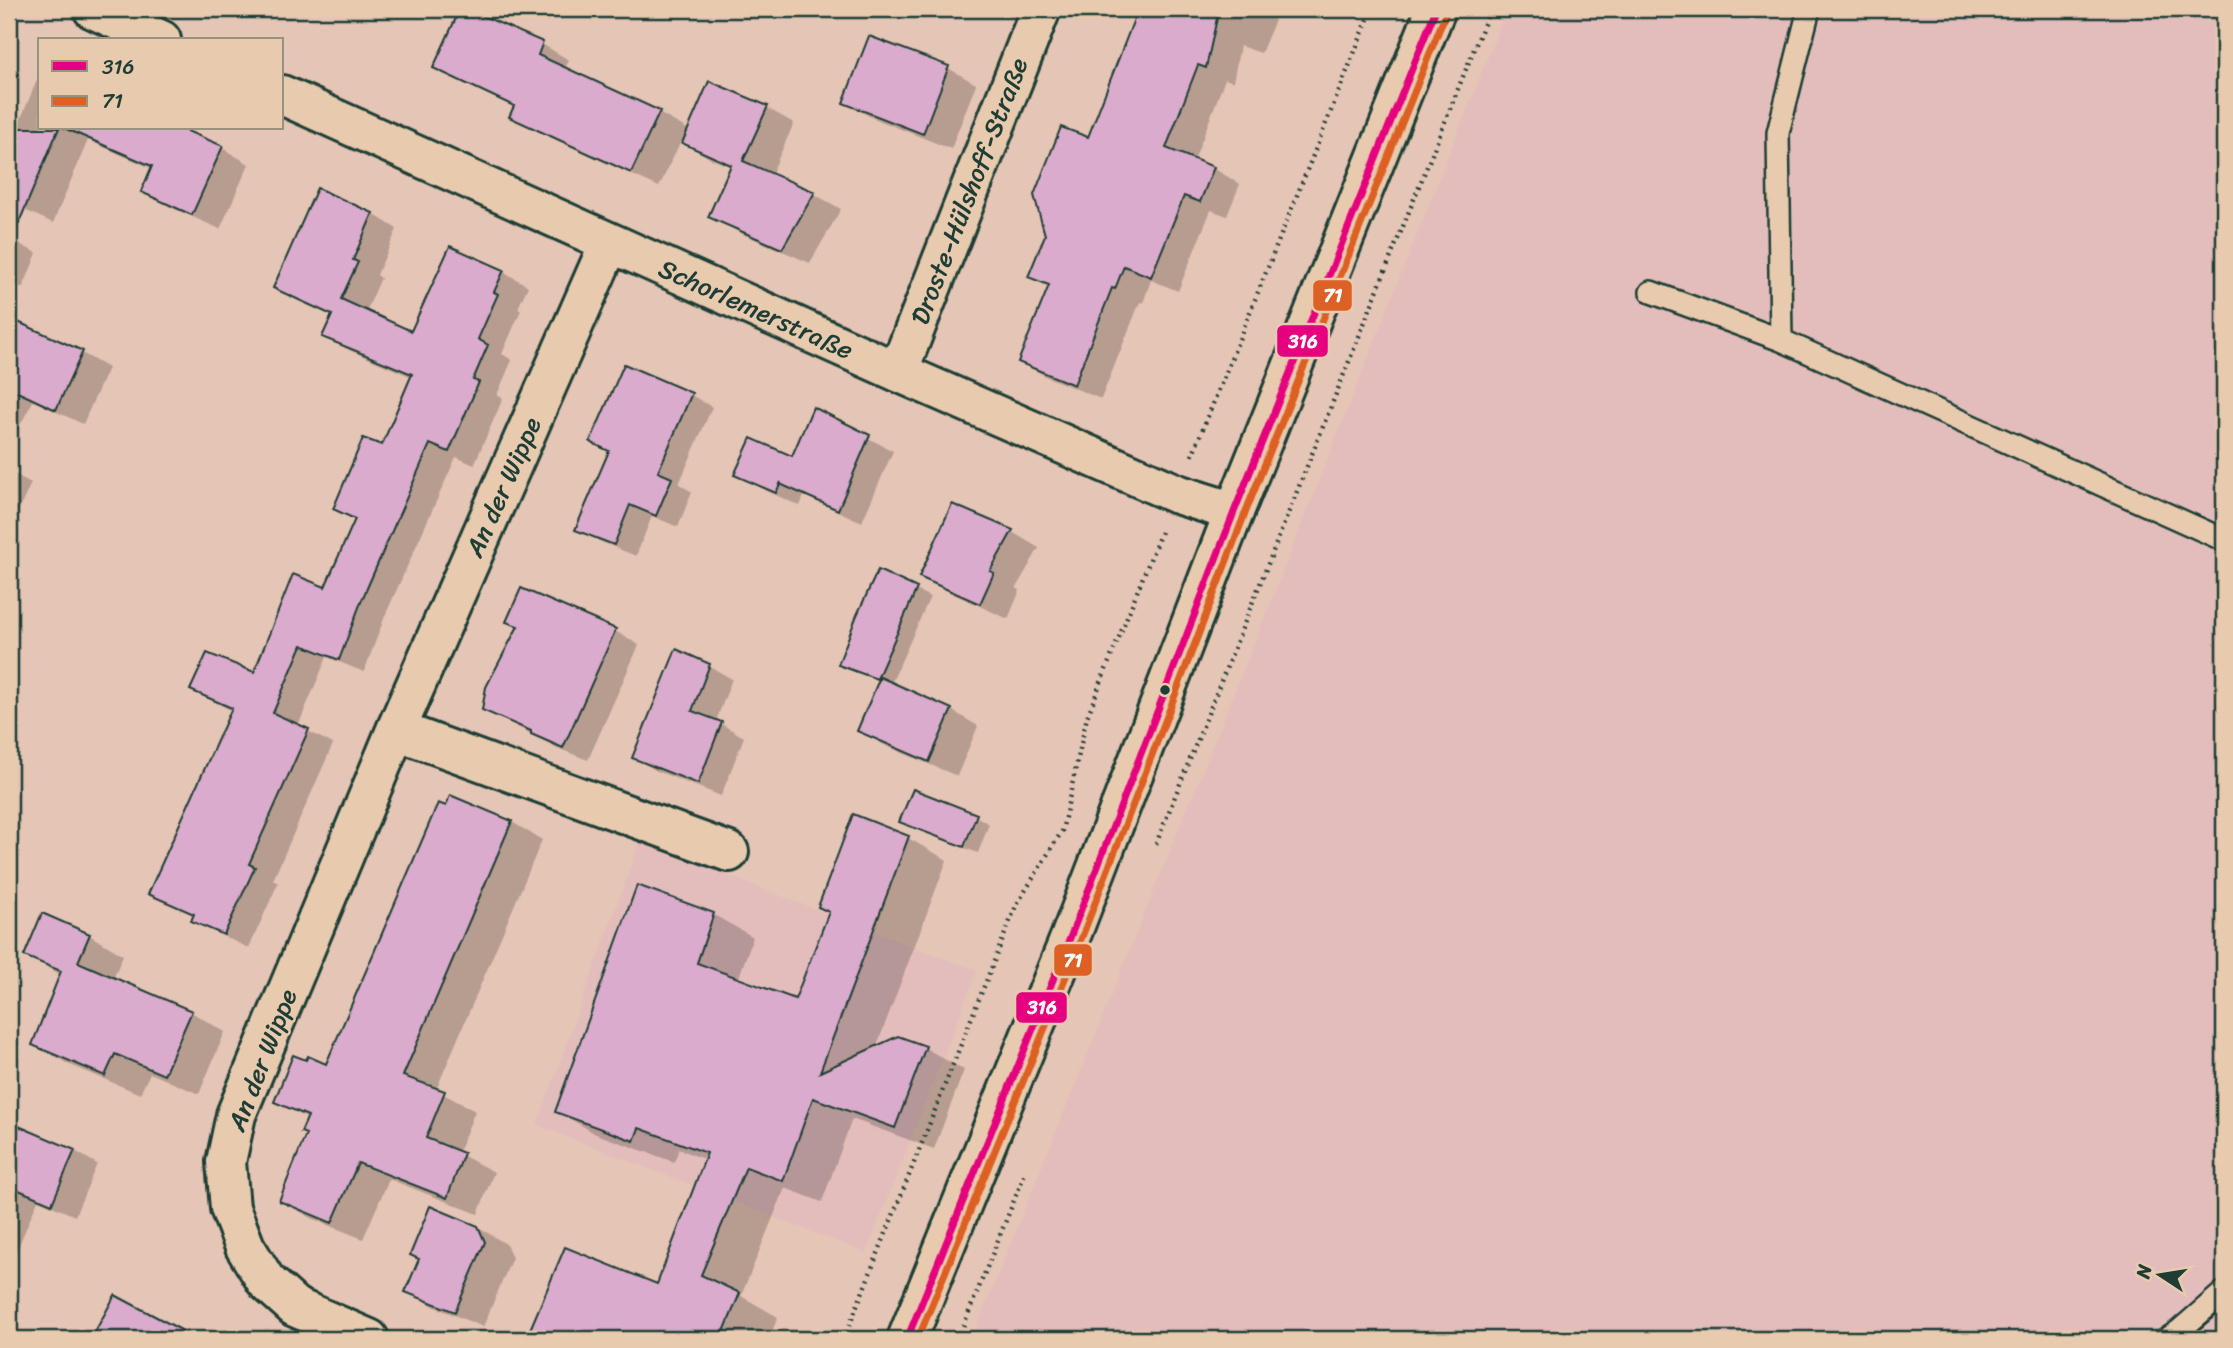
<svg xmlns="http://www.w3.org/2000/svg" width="2233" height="1348" viewBox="0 0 2233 1348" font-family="Sriracha,sans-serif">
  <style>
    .built { fill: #e2bdbc }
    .shadow { fill: #0003 }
    .building { fill: #daabcc; stroke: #1f3d34; stroke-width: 2 }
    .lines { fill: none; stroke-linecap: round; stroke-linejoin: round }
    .lane-casing { stroke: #1f3d34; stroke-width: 26 }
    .street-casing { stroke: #1f3d34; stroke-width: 44 }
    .primary-casing { stroke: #1f3d34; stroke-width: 44 }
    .path { stroke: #1f3d34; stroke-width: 4.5; stroke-dasharray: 2 5; stroke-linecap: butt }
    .lane { stroke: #e8cbaf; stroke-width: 21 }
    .street { stroke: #e8cbaf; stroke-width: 38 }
    .primary { stroke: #e8cbaf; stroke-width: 38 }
    .bus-1-casing { stroke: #e8cbaf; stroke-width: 12 }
    .bus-2-casing { stroke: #e8cbaf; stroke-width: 12 }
    .bus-1 { stroke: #e5007d; stroke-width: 7 }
    .bus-2 { stroke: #dd6124; stroke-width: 7 }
    .bus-dot { fill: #1f3d34; stroke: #e8cbaf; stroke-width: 2.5 }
    .labels { text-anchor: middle; stroke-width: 5; stroke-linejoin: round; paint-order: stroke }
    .street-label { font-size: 26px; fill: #1f3d34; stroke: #e8cbaf }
    .line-badge { stroke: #e8cbaf; stroke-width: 2.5 }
    .badge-label { font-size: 19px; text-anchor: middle; font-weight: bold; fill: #fff }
  </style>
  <rect width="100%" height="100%" fill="#e5c5b5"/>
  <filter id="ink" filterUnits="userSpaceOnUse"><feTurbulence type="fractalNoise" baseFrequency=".0143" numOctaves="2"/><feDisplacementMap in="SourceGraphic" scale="14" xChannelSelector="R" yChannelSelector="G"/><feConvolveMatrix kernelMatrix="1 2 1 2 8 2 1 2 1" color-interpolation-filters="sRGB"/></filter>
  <g filter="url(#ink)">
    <path class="built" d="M1507,9H2224V1339H972L1248,659Z
      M640,842L977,971L866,1253L537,1125Z"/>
    <path class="shadow" d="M462,9L542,44L569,60L565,69L659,113L689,130L767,108L794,123L771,175L814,194L841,209L810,263L738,232L711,216L732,167L711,159L681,141L659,187L539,132L511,117L515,107L463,83L435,67Z
      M1140,9H1256L1275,20L1261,53L1240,46L1233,82L1225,79L1194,161L1213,168L1240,184L1227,216L1211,210L1178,291L1151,280L1143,303L1140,302L1101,399L1047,377L1020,362L1050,288L1030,276L1089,139Z
      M948,68L976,84L951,149L873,118L845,103Z
      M40,73V128H176L222,148L249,164L220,229L170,207L143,191L153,169L88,140L53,223L9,203V147Z
      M318,190L373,214L397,229L377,275L381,278L366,312L412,333L450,248L504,272L528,286L518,308L521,310L502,354L512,360L497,395L503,398L474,465L456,457L385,616L364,672L327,657L298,726L333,744L273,880L278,883L249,948L218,934L193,920L195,916L150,893L232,711L192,690L255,675L326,589L356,521L335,509L382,447L412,377L349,350L324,336L333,316L300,302L276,288Z
      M9,239L37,253L23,288L9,282Z
      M9,319L82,353L108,368L83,424L33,401L9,446Z
      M691,395L712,407L679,484L692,492L678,527L652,516L636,556L599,541L577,529L610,452L592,442Z
      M814,410L893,451L862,522L804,496L800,506L760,488L736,474L793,458Z
      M9,471L31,483L10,530H9Z
      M953,506L1012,532L1039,548L1016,588L1020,590L1008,619L949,592L921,577Z
      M9,545L18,551L9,573Z
      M879,572L930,597L891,684L951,710L978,726L957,776L886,746L859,730L880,681L854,672L841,664Z
      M522,590L615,631L639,645L588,760L557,748L484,709L519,627L508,621Z
      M709,666L732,679L716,721L744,737L721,796L657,771L634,758Z
      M451,797L512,822L542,840L436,1090L475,1111L458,1153L494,1172L478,1214L389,1179L363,1239L311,1218L281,1200L308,1134V1119L276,1101L327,1066Z
      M974,815L962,847L915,829L902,822Z
      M977,817L989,824L978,853L965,848Z
      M908,838L947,860L876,1048H925L964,1070L934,1149L852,1119L822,1202L785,1188L741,1296L778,1317L769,1339H528L566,1249L658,1287L706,1160L679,1149L674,1162L596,1134L557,1111L638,888L714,915L753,937L738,980L796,1002Z
      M43,915L89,935L123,955L113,979L191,1012L225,1032L199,1094L150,1073L140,1094L68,1064L34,1044L61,975L26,955Z
      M9,1124L75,1151L97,1164L75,1216L38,1200L9,1269Z
      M478,1227L506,1244L512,1258L483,1327L435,1307L408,1291Z
      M115,1297L170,1326L192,1339H93Z"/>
    <path class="building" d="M460,9H467L543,42L538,55L660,111L631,173L509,117L514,106L433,68Z
      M1138,9H1219L1206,68L1198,65L1166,148L1214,167L1200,202L1184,196L1151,277L1124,266L1115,289L1112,288L1074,385L1018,362L1049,285L1028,277L1045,235L1034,195L1061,127L1088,137Z
      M869,36L949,66L923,134L843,103Z
      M709,81L768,106L743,161L815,192L782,249L708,217L731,165L682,143Z
      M15,128H59L9,246V143Z
      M64,128H180L223,146L192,215L141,192L152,166Z
      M317,188L373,213L353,260L358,262L341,299L411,331L450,246L504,270L494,292L498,294L478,339L488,345L473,380L479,382L449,452L430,444L361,602L339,660L302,645L273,713L309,729L249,864L255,867L224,935L191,921L194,914L148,894L232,708L190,690L207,653L254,672L293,574L325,587L355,519L333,509L363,438L382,445L412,374L322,337L332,315L273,288Z
      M9,318L83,351L56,410L9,388Z
      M624,364L692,393L658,472L672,478L656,516L630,505L614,545L575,530L609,451L590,442Z
      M813,407L870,435L838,510L780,484L781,482L776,493L734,475L751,438L792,456Z
      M952,504L1013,530L990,571L994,573L980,604L919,577Z
      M878,570L917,588L877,679L838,665L857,615Z
      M521,588L616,629L563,748L531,734V731L482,710L486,687L518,626L506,622Z
      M676,649L710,664L692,711L722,722L698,784L632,758Z
      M880,677L952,709L929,762L857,731Z
      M913,789L977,814L964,847L899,822Z
      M450,795L512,821L403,1076L445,1091L426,1138L464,1153L447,1198L358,1163L332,1223L279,1201L306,1134L301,1132L308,1116L274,1102L293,1055L306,1060L308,1056L326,1064L438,803L446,806Z
      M853,814L909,836L820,1072L898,1036L926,1046L895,1128L813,1098L783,1181L746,1167L701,1275L740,1293L721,1339H526L565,1247L657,1284L707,1153L639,1128L634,1141L555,1112L637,885L714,913L697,963L795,999L829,912L818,907Z
      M42,913L90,934L78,962L192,1011L164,1075L115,1054L105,1076L32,1045L61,971L24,956Z
      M9,1122L75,1150L52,1204L9,1186Z
      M430,1206L478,1226L485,1242L455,1312L405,1292L419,1259L410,1255Z
      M115,1295L198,1339H91Z"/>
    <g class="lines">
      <g class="lane-casing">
        <path id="lane" d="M1651,292L1781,340L2224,540
          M1781,340L1778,133L1809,9
          M2167,1339L2179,1331L2224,1292"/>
      </g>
      <g class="street-casing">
        <path id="street" d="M93,9L161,40
          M282,95L898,372L1177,494L1234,512
          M898,372L1041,9
          M396,730L729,852
          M369,1339L295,1307L266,1281L245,1247L230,1208L226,1162L236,1115L396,730L609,244"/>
      </g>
      <g class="primary-casing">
        <path id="primary" d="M907,1339L1070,938L1234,512L1436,9"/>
      </g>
      <path class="path" d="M1192,456L1372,9
        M1156,844L1490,9
        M844,1339L1016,906L1062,831L1087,717L1161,532
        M958,1339L1026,1171"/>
      <use href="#lane" class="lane"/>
      <use href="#street" class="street"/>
      <use href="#primary" class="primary"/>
      <g class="bus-1-casing">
        <path id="bus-1" d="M907,1339L1070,938L1234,512L1436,9"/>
      </g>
      <g class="bus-2-casing">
        <path id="bus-2" d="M918,1339L1080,942L1244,516L1446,13"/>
      </g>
      <use href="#bus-1" class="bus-1"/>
      <use href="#bus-2" class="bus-2"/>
    </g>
  </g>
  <circle class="bus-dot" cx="1165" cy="690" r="6"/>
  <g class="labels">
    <g class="street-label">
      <text transform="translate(969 191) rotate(-69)" y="9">Droste-Hülshoff-Straße</text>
      <text transform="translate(756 309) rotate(24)" y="9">Schorlemerstraße</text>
      <text transform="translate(503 487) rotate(-66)" y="9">An der Wippe</text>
      <text transform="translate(262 1060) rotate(-69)" y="9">An der Wippe</text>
    </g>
  </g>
  <g class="line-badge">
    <rect x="1312" y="279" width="41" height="33" rx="7" fill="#dd6124"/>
    <rect x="1276" y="324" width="53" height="34" rx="7" fill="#e5007d"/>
    <rect x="1053" y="943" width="40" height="34" rx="7" fill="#dd6124"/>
    <rect x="1015" y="991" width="53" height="33" rx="7" fill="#e5007d"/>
  </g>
  <g class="badge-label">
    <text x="1333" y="302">71</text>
    <text x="1303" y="348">316</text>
    <text x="1073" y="967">71</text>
    <text x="1042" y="1014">316</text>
  </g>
  <rect width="2233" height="1348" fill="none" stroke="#e8cbaf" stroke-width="35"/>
  <rect x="18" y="18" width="2198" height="1313" fill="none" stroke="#1f3d34" stroke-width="2.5" filter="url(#ink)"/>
  <rect x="38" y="38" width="245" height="91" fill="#e8cbaf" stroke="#98927e" stroke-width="2"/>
  <rect x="52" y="61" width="35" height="10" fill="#e5007d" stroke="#98927e" stroke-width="2"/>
  <text x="102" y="74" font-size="21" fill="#1f3d34">316</text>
  <rect x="52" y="96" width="35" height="10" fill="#dd6124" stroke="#98927e" stroke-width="2"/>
  <text x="102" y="108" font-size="21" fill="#1f3d34">71</text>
  <g transform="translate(2160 1275) rotate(282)" stroke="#e8cbaf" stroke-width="5" paint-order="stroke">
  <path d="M0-5L12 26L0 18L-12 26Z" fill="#1f3d34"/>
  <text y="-10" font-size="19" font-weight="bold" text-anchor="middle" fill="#1f3d34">N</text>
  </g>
</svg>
